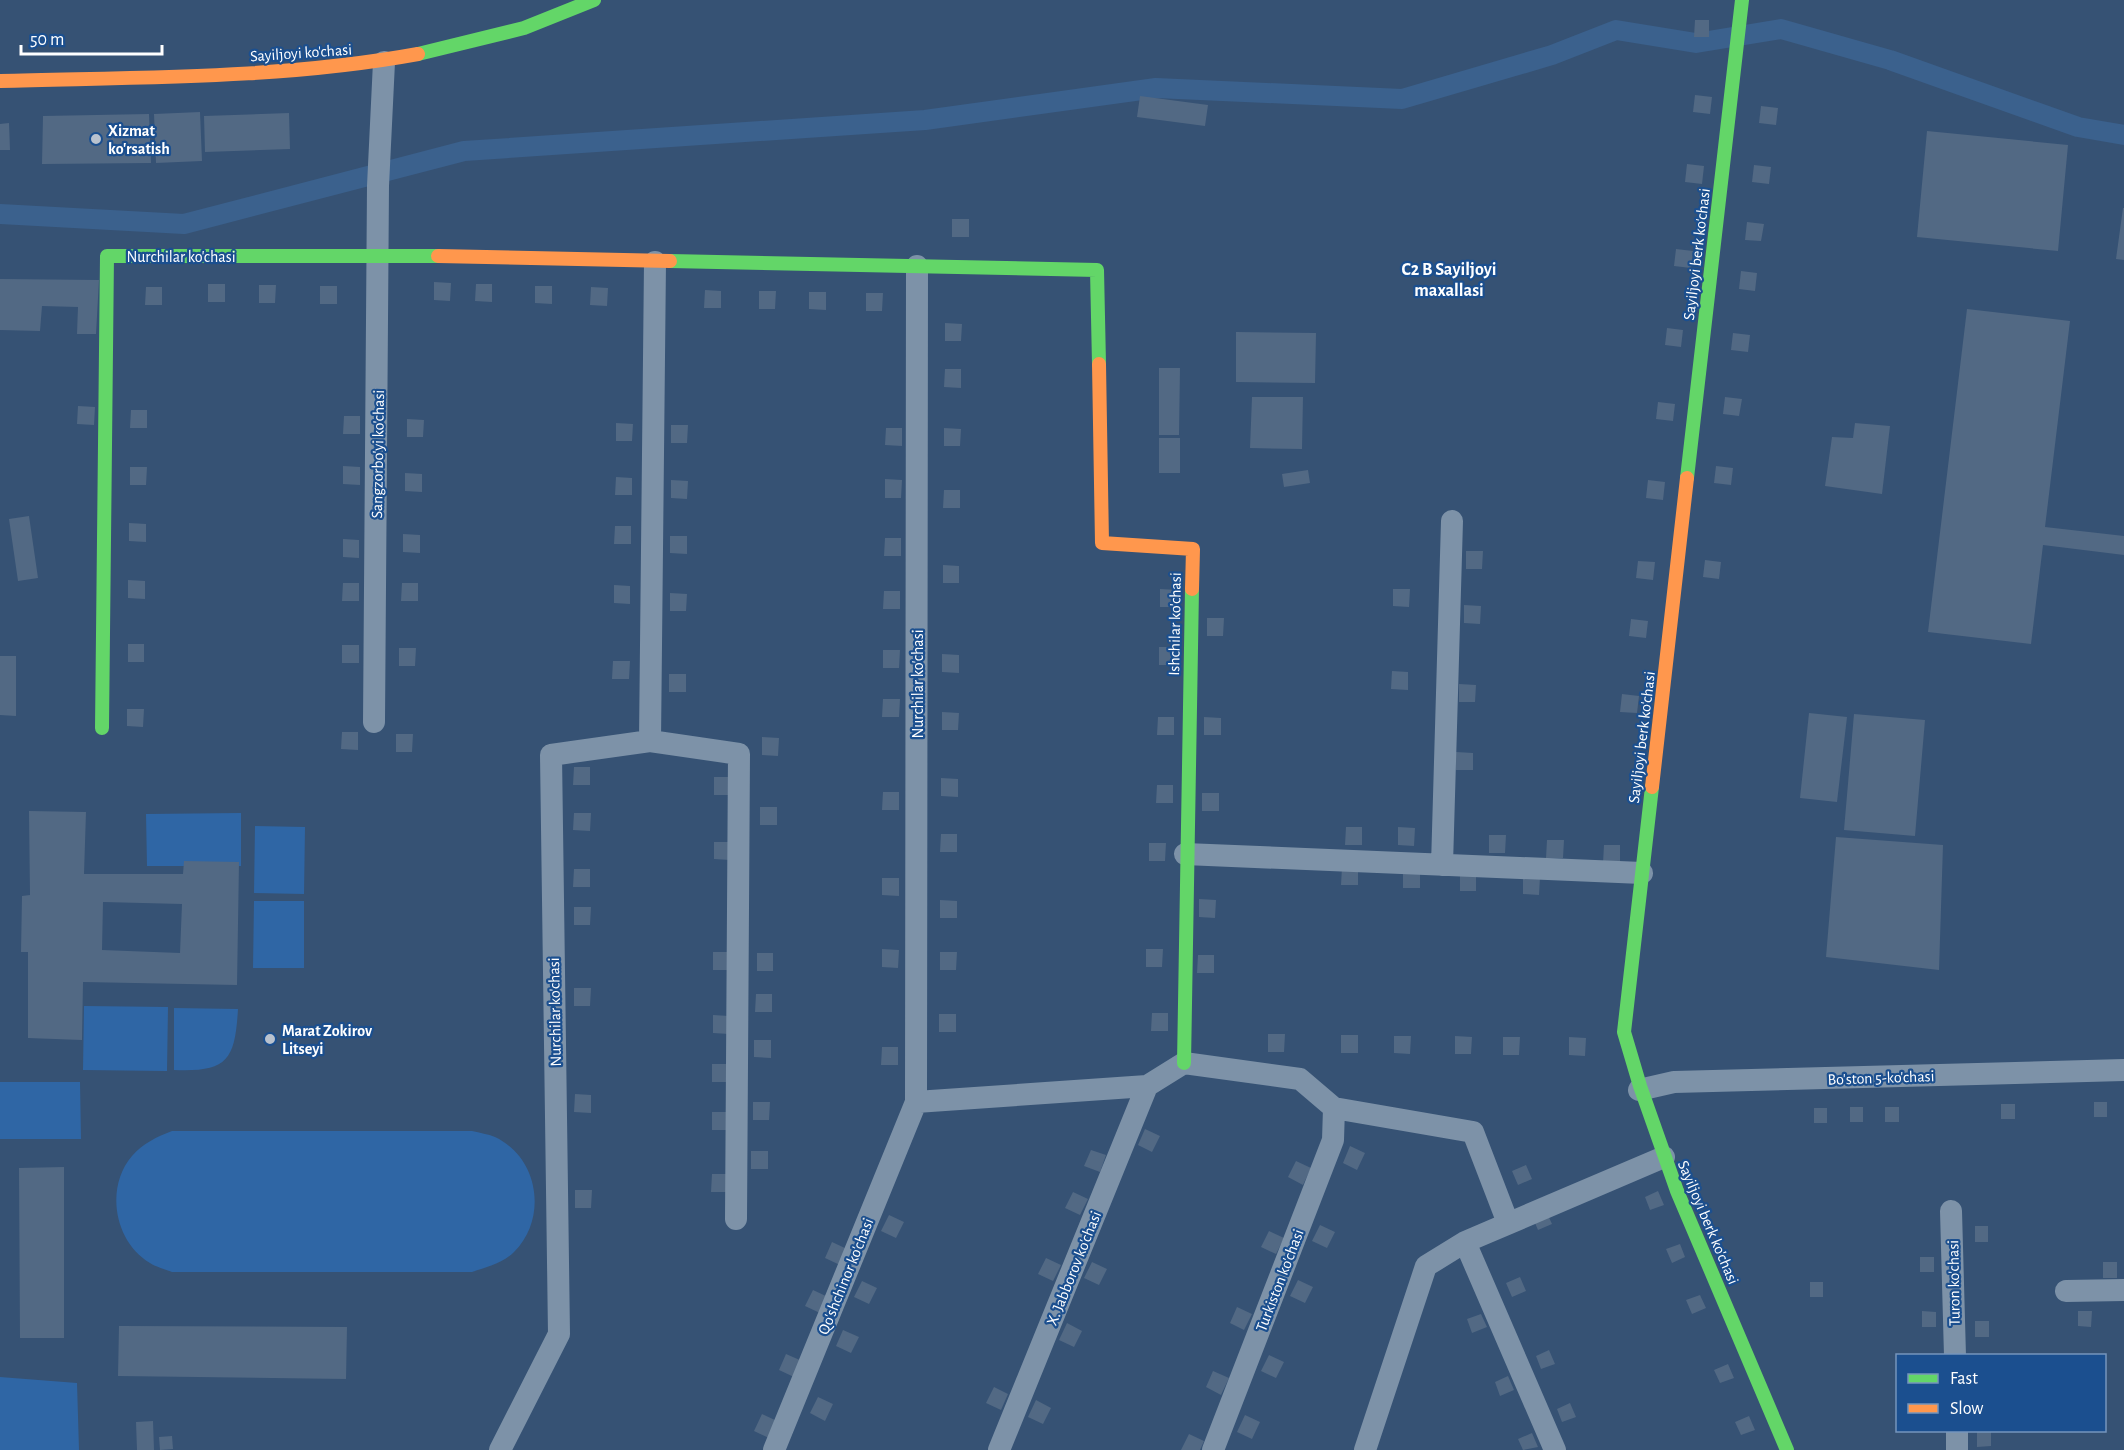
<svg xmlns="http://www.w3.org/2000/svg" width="2124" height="1450" viewBox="0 0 2124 1450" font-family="'Alegreya Sans',sans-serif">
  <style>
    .green { fill: #2f66a5 }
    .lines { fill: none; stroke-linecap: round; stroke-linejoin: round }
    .canal { stroke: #3b618d; stroke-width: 20 }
    .building { fill: #526984; fill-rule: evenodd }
    .street { stroke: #7d92a8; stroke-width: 22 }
    .fast { stroke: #63d668; stroke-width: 14 }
    .slow { stroke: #ff974d; stroke-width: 14 }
    .poi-dot { fill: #b9c2ce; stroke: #1b4f8f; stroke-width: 2 }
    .labels { text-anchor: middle; stroke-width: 4.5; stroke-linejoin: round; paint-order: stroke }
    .street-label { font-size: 16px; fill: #fff; stroke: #1b4f8f }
    .poi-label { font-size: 16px; font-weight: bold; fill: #fff; stroke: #1b4f8f; text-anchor: start }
    .neighbourhood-label { font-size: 18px; font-weight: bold; fill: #fff; stroke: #1b4f8f }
  </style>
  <rect width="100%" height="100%" fill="#365274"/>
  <path class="green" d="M241,813V866H147L146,814Z
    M255,826L305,827L304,894L254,893Z
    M254,901H304V968H253Z
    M84,1006L168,1007L167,1071L83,1070Z
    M174,1008L238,1009C235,1061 227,1072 174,1070Z
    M0,1082H80L81,1139H0Z
    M172,1131H472C480,1133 488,1134 495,1137C539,1158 548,1218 514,1252C503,1263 487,1267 472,1272H172C165,1269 156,1267 150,1263C114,1242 105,1187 132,1156C143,1143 157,1137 172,1131Z
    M0,1377L77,1383L79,1450H0Z"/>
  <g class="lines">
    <path class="canal" d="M0,214L184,224L464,151L925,120L1156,88L1402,99L1552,55L1616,30L1696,43L1781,29L1890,60L2078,127L2124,135"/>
  </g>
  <path class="building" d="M1695,20H1709V37H1694Z
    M1695,95L1712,97L1710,114L1693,112Z
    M1140,96L1208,105L1205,126L1137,117Z
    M1761,106L1778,108L1776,125L1759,123Z
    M200,112L202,161L156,163L154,114Z
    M289,113L290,149L205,152L204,116Z
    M149,114L151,163L42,164L43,116Z
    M9,123L10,150H0V124Z
    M1927,131L2068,145L2058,251L1917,237Z
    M1687,164L1704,166L1702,184L1685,182Z
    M1754,165L1771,167L1769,184L1752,182Z
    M2123,208H2124V260L2116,259Z
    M952,219H969V237H952Z
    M1747,222L1764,224L1761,241L1745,240Z
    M1676,249L1693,251L1691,268L1674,266Z
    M1741,271L1757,273L1755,291L1739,289Z
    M0,279L99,280L96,334H77L78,307L42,306L40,331L0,330Z
    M434,282L451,283L450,301L434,300Z
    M208,284H225V302H208Z
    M476,284H492V302L475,301Z
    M259,285H276L275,303H259Z
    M320,286H337V304H320Z
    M535,286H552V304L535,303Z
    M146,287H162V305H145Z
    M591,287L608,288L607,306L590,305Z
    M705,290L721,291V308H704Z
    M759,291H776L775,309H759Z
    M809,292H826V310L809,309Z
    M866,293H883L882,311H866Z
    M1967,309L2070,321L2045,527L2124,536V555L2043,545L2031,644L1928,632Z
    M945,323L962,324L961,341H945Z
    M1667,328L1683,330L1681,347L1665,345Z
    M1236,332L1316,333L1315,383L1236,382Z
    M1733,333L1750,335L1748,352L1731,350Z
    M1159,368H1180L1179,435H1159Z
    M945,369H961V388L944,387Z
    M1252,397H1303L1302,449L1250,448Z
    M1725,397L1742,399L1739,416L1723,414Z
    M1658,402L1675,404L1673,421L1656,419Z
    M78,406L95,407L94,425L77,424Z
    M131,410H147V428H130Z
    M344,416H360V434H343Z
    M407,419L424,420L423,437H407Z
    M616,423L633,424L632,441H616Z
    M1855,423L1890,426L1882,494L1825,486L1832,437L1853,438Z
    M671,425H688L687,443H671Z
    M886,428H902V446L885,445Z
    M944,428L961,429L960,446H944Z
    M1159,438H1180V473H1159Z
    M343,466L360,467V485L343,484Z
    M1716,466L1733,468L1731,485L1714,483Z
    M130,467H147L146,485H130Z
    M1308,470L1310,483L1284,487L1282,474Z
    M405,473L422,474V492L405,491Z
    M616,477L632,478V495H615Z
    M885,479L902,480L901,498H885Z
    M671,480L688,481L687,499L671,498Z
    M1648,480L1665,482L1663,500L1646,498Z
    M944,490H960V508H943Z
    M29,516L38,578L18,581L9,519Z
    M129,523L146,524V542L129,541Z
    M615,526H631V544H614Z
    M403,534L420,535V553L403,552Z
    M670,536H687V554L670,553Z
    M885,538H901V556H884Z
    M343,539L359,540V558L343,557Z
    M1466,551H1483L1482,569H1466Z
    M1705,560L1721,562L1719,579L1703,577Z
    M1638,561L1655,562L1653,580L1636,578Z
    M943,565L959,566V583H943Z
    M128,580L145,581V599L128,598Z
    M343,583H359V601H342Z
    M402,583H418V601H401Z
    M614,585L630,586V604L614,603Z
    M1160,589L1177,590L1176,607H1160Z
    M1393,589H1410L1409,607L1393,606Z
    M884,591H900V609H883Z
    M670,593L687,594L686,611H670Z
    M1464,605L1481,606L1480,624L1464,623Z
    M1207,618H1224L1223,636H1207Z
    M1631,619L1648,621L1646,638L1629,636Z
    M128,644H144V662H128Z
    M342,645H359V663H342Z
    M1159,647H1176L1175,665H1159Z
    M399,648H416L415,666H399Z
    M883,650H900L899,668H883Z
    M942,654L959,655V673L942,672Z
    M0,656H16V716L0,715Z
    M613,661H630L629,679H612Z
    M1392,671L1408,672V690L1391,689Z
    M669,674H686V692H669Z
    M1459,684L1476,685L1475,702H1459Z
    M1622,694L1639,696L1637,713L1620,712Z
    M883,699H900L899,717H882Z
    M127,709H144L143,727L127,726Z
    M942,712L959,713L958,730H942Z
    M1809,713L1847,717L1837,802L1800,798Z
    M1854,714L1925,720L1915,836L1844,830Z
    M1158,717H1174V735H1157Z
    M1204,717L1221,718V735H1204Z
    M342,732H358V750L341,749Z
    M396,734H413L412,752H396Z
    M762,737L779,738L778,756L762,755Z
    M1456,752L1473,753V770H1456Z
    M574,767H590V785H573Z
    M714,777H731V795H714Z
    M941,778L958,779V797L941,796Z
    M1157,785H1173V803H1156Z
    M883,792H899V810H882Z
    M1202,793H1219V811H1202Z
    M760,807H777V825H760Z
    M29,811L86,812L84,874H183L184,861L239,862L237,985L83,982L82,1040L28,1038V952H21L22,896L30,895ZM103,902L182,904L180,953L102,950Z
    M574,813H591L590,831L573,830Z
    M1346,827H1362V845H1345Z
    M1398,827L1415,828L1414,846L1398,845Z
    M941,834H957V852H940Z
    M1489,835H1506L1505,853H1489Z
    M1836,837L1943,845L1939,970L1826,957Z
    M1547,840H1564L1563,858H1546Z
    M714,842H730V860L714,859Z
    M1149,843H1166L1165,861H1149Z
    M1604,845H1620V863H1603Z
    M1342,867H1358V885H1341Z
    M574,869H590V887H573Z
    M1403,870H1420V888H1403Z
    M1460,873H1476V891H1460Z
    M1523,876L1540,877L1539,895L1523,894Z
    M882,878H899V896L882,895Z
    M1199,899L1216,900L1215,918L1199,917Z
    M940,900L957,901V918H940Z
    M574,907H591L590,925H574Z
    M882,949L899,950L898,968L882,967Z
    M1146,949H1163L1162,967H1146Z
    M713,952H730L729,970H713Z
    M940,952H957L956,970H940Z
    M757,953H773V971H757Z
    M1198,955H1214V973H1197Z
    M574,988H591L590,1006H574Z
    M756,994H772V1012H755Z
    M1152,1013H1168V1031H1151Z
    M939,1014H956V1032H939Z
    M713,1015L729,1016V1034L713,1033Z
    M1268,1034H1285L1284,1052H1268Z
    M1341,1035H1358V1053H1341Z
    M1394,1036H1411L1410,1054L1394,1053Z
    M1455,1036L1472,1037L1471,1054H1455Z
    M1503,1037H1520L1519,1055H1503Z
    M1569,1037L1586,1038L1585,1056L1569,1055Z
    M754,1040H771V1058L754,1057Z
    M882,1047H898V1065H881Z
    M712,1064H729V1082H712Z
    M575,1094L591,1095V1113L574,1112Z
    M753,1102H770L769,1120H753Z
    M2094,1102H2107V1117H2094Z
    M2001,1104H2015V1119H2001Z
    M1850,1107H1863V1122H1850Z
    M1885,1107H1899V1122H1885Z
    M1814,1108H1827V1123H1814Z
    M712,1112H729V1130H712Z
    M1145,1129L1160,1136L1152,1152L1138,1145Z
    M1350,1146L1365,1153L1357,1170L1343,1163Z
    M1091,1150L1106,1155L1100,1172L1084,1166Z
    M751,1151H768V1169H751Z
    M1296,1161L1311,1168L1303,1185L1288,1177Z
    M1526,1165L1532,1179L1518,1185L1512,1171Z
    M64,1167V1338H20L19,1168Z
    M712,1174H728V1192H711Z
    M575,1190H592L591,1208H575Z
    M1658,1191L1664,1205L1650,1210L1645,1197Z
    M1073,1192L1088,1199L1080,1215L1065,1208Z
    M1546,1211L1552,1224L1538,1230L1532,1216Z
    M889,1215L904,1222L896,1238L881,1231Z
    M1320,1225L1335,1232L1327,1248L1312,1241Z
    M1975,1226H1988V1242H1975Z
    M1269,1231L1284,1238L1276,1254L1261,1247Z
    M832,1242L847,1249L840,1265L825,1258Z
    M1680,1244L1685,1257L1672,1263L1666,1249Z
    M1920,1257H1934V1272H1920Z
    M1046,1258L1061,1265L1053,1281L1038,1274Z
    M1092,1262L1107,1269L1099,1285L1084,1278Z
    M2103,1262H2117V1278H2103Z
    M1520,1277L1526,1291L1512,1297L1506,1283Z
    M1298,1280L1313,1287L1305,1303L1290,1296Z
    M862,1281L877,1288L869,1304L854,1297Z
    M1810,1282H1823V1297H1810Z
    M813,1290L828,1297L820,1313L805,1306Z
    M1700,1295L1706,1308L1692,1314L1686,1300Z
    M1237,1307L1252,1314L1244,1330L1230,1323Z
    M1922,1311L1936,1312V1327H1922Z
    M2078,1311H2092L2091,1327L2078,1326Z
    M1481,1314L1487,1327L1472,1333L1467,1319Z
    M1975,1321H1989V1337H1975Z
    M1067,1323L1082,1331L1074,1347L1059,1340Z
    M119,1326L347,1327L346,1379L118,1376Z
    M843,1330L859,1337L851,1353L836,1346Z
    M1549,1350L1555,1364L1541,1369L1536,1356Z
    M786,1354L802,1361L794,1377L779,1370Z
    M1269,1355L1284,1362L1276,1378L1261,1371Z
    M1728,1364L1734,1378L1720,1383L1714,1370Z
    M1213,1371L1229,1378L1221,1395L1206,1387Z
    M1508,1376L1514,1390L1500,1396L1495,1382Z
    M994,1387L1008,1394L1001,1410L986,1403Z
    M818,1397L833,1404L825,1421L810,1413Z
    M1036,1400L1051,1408L1043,1424L1028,1417Z
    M1570,1403L1576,1417L1562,1422L1557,1409Z
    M762,1414L777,1421L769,1438L754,1431Z
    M1245,1415L1260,1422L1252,1439L1237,1432Z
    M1749,1416L1755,1430L1741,1435L1735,1422Z
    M153,1421L154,1450H137L136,1422Z
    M1977,1431H1991V1446L1977,1447Z
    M1532,1433L1538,1447L1523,1450L1518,1439Z
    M1189,1434L1204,1441L1200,1450H1181Z
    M172,1436L173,1449L160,1450L159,1437Z"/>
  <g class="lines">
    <path class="street" d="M374,722L378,186L384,62
      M650,741L739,754L736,1219
      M1185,854L1642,873
      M1442,865L1452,521
      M1639,1090L1674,1082L2124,1070
      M916,1102L1147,1086L1184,1063L1300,1079L1334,1108L1473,1132L1508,1223
      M1951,1211L1955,1356
      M1465,1242L1555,1450
      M2066,1291L2124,1290
      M1957,1430V1450
      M500,1450L559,1334L551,755L650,741L655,262
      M774,1450L916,1102L917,266
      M999,1450L1147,1086
      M1213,1450L1333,1140L1334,1108
      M1365,1450L1426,1266L1465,1242L1664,1157"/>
    <path class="fast" d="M418,54L524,28L594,0
      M670,261L1097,270L1099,364
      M1687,478L1742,0
      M102,728L107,256H438
      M1652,787L1624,1032L1640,1086L1677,1191L1787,1450
      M1184,1063L1192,589"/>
    <path class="slow" d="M0,81C140,77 281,79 418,54
      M438,256L670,261
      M1099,364L1102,543L1193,549L1192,589
      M1652,787L1687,478"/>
  </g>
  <g class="poi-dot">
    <circle cx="96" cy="139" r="6"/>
    <circle cx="270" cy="1039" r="6"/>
  </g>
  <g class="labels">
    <g class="street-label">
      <text transform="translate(301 52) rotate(-4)" y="6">Sayiljoyi ko'chasi</text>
      <text transform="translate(1696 254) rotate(-83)" y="6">Sayiljoyi berk ko'chasi</text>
      <text x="181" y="262">Nurchilar ko'chasi</text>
      <text transform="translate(377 454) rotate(-89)" y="6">Sangzorbo'yi ko'chasi</text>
      <text transform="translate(1174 624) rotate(-89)" y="6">Ishchilar ko'chasi</text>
      <text transform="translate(917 684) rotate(-90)" y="6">Nurchilar ko'chasi</text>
      <text transform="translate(1641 737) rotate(-83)" y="6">Sayiljoyi berk ko'chasi</text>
      <text transform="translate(554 1012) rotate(-91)" y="6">Nurchilar ko'chasi</text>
      <text transform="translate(1881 1077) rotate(-2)" y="6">Bo'ston 5-ko'chasi</text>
      <text transform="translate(1709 1222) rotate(67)" y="6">Sayiljoyi berk ko'chasi</text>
      <text transform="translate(1073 1268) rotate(-68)" y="6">X. Jabborov ko'chasi</text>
      <text transform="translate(845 1276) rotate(-68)" y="6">Qo'shchinor ko'chasi</text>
      <text transform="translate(1279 1280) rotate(-69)" y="6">Turkiston ko'chasi</text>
      <text transform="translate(1953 1283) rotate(-91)" y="6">Turon ko'chasi</text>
    </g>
    <g class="poi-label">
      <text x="108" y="136">Xizmat<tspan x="108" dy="18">ko'rsatish</tspan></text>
      <text x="282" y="1036">Marat Zokirov<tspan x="282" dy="18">Litseyi</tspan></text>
    </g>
    <g class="neighbourhood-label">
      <text x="1449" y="275">C2 B Sayiljoyi<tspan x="1449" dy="21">maxallasi</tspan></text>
    </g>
  </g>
  <rect x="1896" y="1354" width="210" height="78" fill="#1b4f8f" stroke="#7695bc" stroke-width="1.5"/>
  <rect x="1908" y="1374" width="30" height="9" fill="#63d668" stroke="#7695bc" stroke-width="1.5"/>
  <text x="1950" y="1384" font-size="18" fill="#ffffff">Fast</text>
  <rect x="1908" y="1404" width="30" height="9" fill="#ff974d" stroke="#7695bc" stroke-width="1.5"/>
  <text x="1950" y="1414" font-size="18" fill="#ffffff">Slow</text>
  <path d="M21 45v9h141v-9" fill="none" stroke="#ffffff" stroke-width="3"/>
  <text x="30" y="45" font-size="18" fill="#ffffff" stroke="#1b4f8f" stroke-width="4.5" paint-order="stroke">50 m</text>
</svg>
